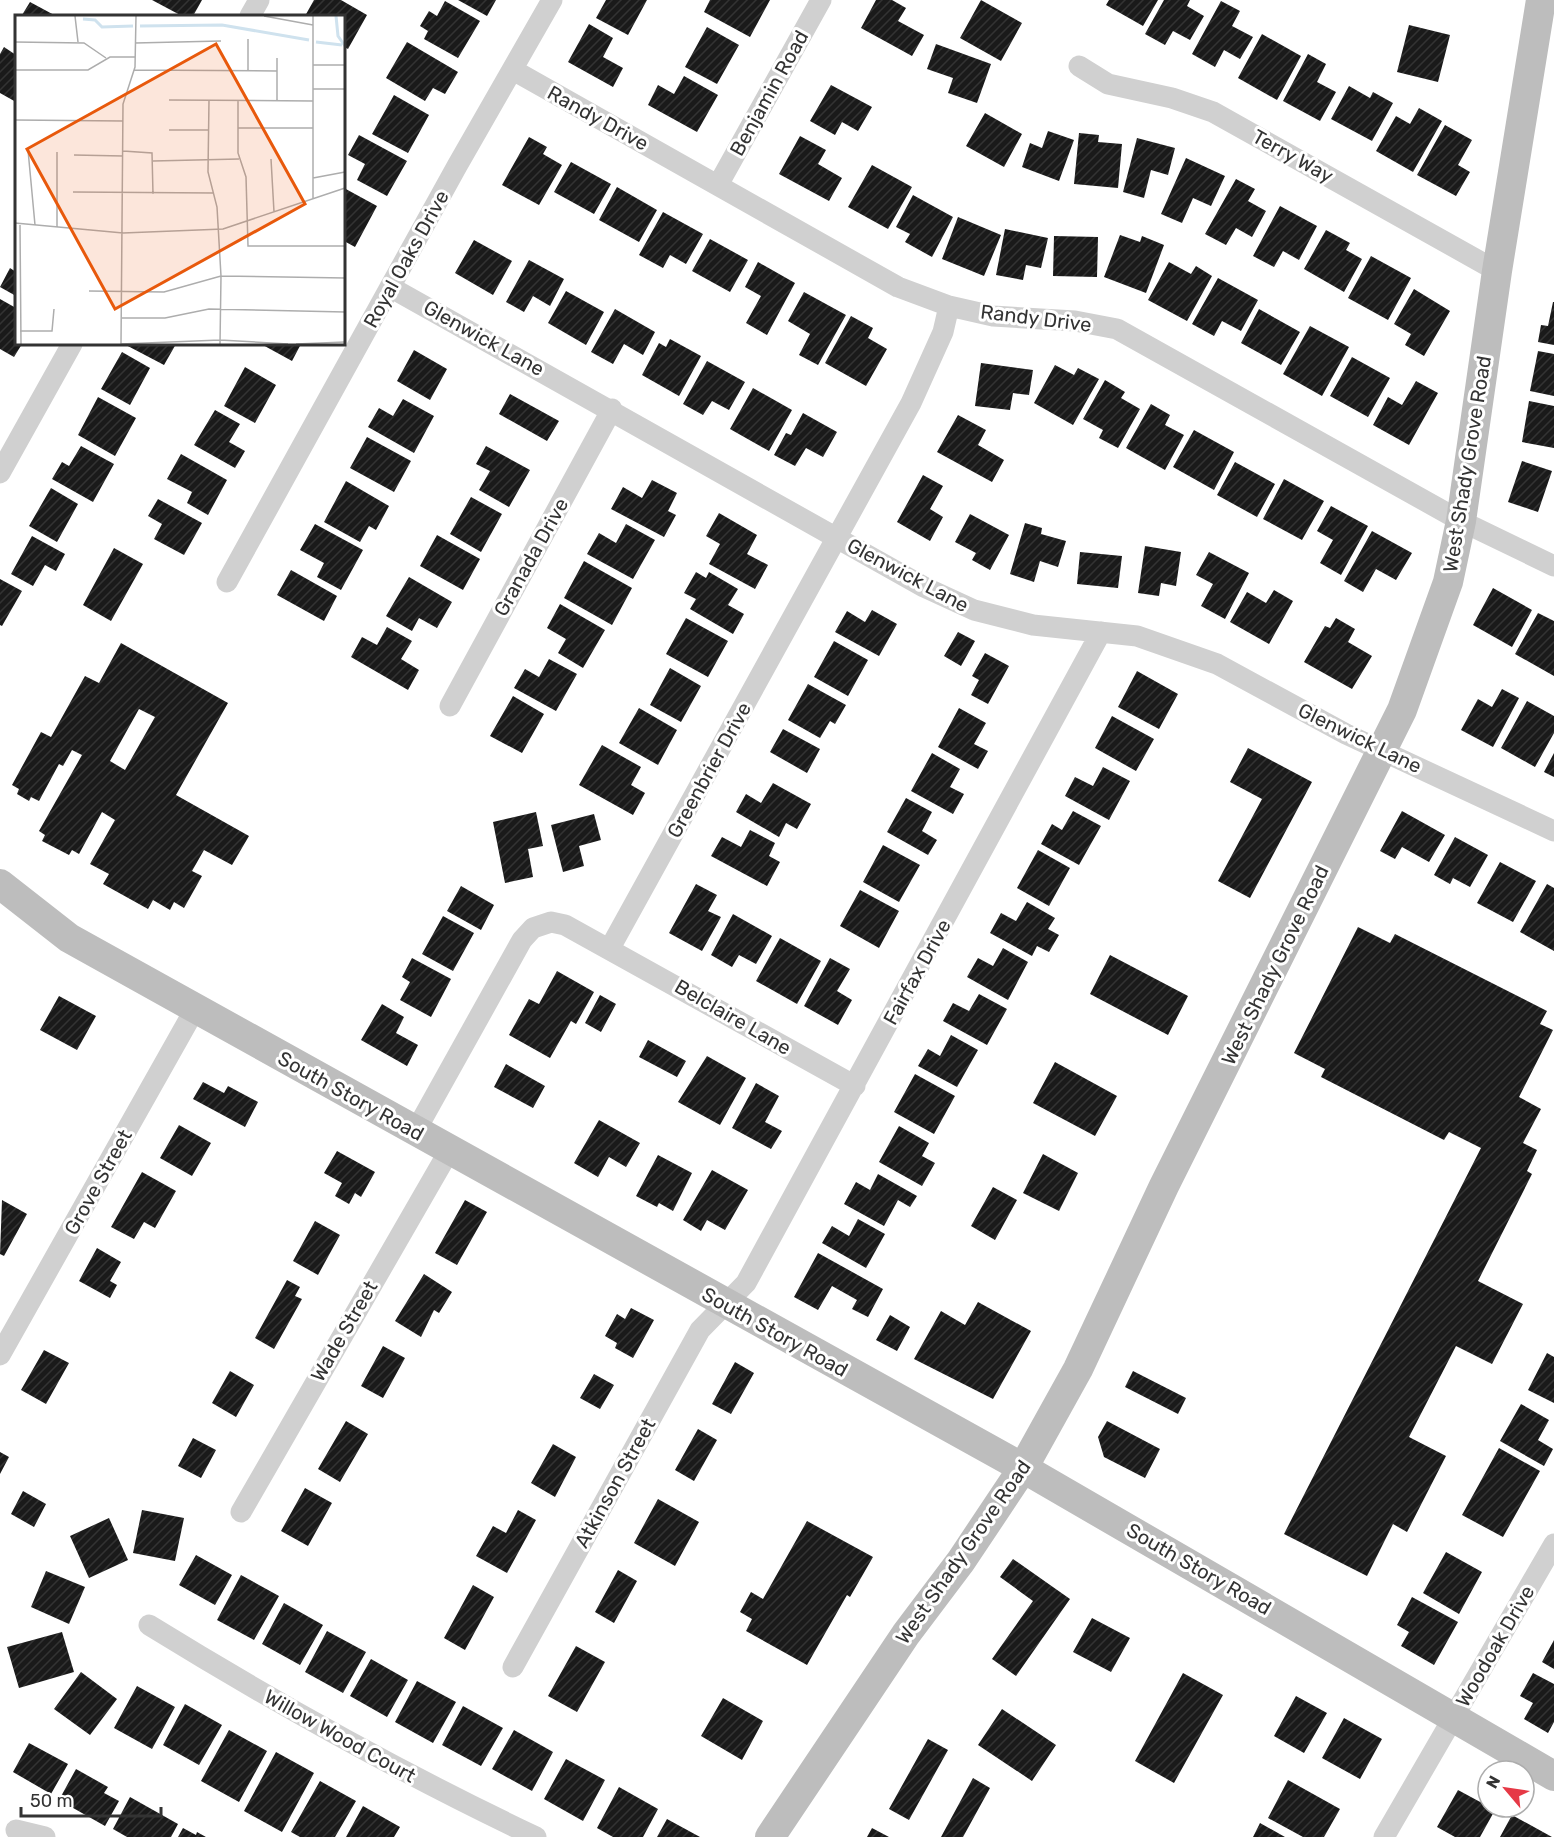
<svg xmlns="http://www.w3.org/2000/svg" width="1554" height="1837" viewBox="0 0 1554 1837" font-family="Rubik,sans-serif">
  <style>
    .building { fill: url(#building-hatch); fill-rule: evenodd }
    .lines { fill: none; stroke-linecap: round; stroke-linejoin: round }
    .street { stroke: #d0d0d0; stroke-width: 21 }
    .secondary { stroke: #bdbdbd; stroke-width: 30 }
    .labels { text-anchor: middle; stroke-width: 6; stroke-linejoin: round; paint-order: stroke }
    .street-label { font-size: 20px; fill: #333; stroke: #fff }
    .inset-river { fill: none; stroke: #cfe2ee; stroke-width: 3 }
    .inset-road { fill: none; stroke: #adadad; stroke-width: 1.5 }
    .view { fill: #e8590c; fill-opacity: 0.15; stroke: #e8590c; stroke-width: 3 }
    .inset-edge { fill: none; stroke: #333; stroke-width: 3 }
  </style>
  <defs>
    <pattern id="building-hatch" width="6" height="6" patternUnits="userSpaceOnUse" patternTransform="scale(1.5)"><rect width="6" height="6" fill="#1a1a1a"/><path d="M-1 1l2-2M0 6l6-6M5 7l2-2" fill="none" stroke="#333"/></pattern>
  </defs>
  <rect width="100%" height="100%" fill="#fff"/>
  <path class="building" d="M152,0H202L193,16H182Z
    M314,0H341L367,15L348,49L344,47V16H305Z
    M458,0H496L487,16Z
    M606,0H647L628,35L596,18Z
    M710,0H770L750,37L704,12Z
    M876,0H892L906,8L898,21L924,35L912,56L861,28Z
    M981,0L1022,23L1001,61L960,38Z
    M1109,0H1158L1143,26L1106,5Z
    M1164,0H1190L1187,6L1204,16L1190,40L1173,31L1165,45L1145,34Z
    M445,1L480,21L458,58L424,39L428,31L420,26L429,11L437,16Z
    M1221,1L1240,11L1232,26L1253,37L1240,59L1224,50L1215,67L1192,54Z
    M30,2L56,16L22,15Z
    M589,24L613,38L603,57L623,68L613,87L568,62Z
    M1409,25L1450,35L1438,82L1397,72Z
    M707,27L739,45L717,84L685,67Z
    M1262,34L1301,56L1277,100L1238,78Z
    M407,42L458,72L445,94L433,88L425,101L386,78Z
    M936,44L991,64L977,103L948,93L953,78L927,69Z
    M4,47L16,55V102L0,93V54Z
    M1308,54L1326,64L1317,82L1336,92L1320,121L1283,101Z
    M684,76L718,95L697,132L648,105L658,85L674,94Z
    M831,85L872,107L858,131L842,122L835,135L810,121Z
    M1349,86L1370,98L1373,92L1393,103L1372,141L1331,119Z
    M394,95L429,115L408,153L372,134Z
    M1419,108L1442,121L1413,172L1376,151L1396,116L1410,124Z
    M985,113L1022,134L1004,167L966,146Z
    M1445,125L1472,140L1458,165L1470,172L1456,196L1417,175Z
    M1048,131L1074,140L1059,181L1022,167L1030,143L1042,148Z
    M1079,133L1099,135L1098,142L1122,144L1118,188L1074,184Z
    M359,135L407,161L387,196L357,180L365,164L348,155Z
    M800,136L826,150L818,164L842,178L829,201L779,174Z
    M529,137L547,147L543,154L562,165L539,205L502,185Z
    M1137,138L1175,148L1168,175L1151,170L1144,198L1123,192Z
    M1186,158L1225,176L1211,206L1193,198L1182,223L1161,214Z
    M571,162L611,184L594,214L554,192Z
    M872,165L912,187L888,229L848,207Z
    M1236,179L1255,189L1248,201L1266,211L1252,237L1236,228L1226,245L1205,234Z
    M617,187L657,210L639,242L599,220Z
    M344,188L377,206L355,247L344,241Z
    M913,195L953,217L932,257L905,242L910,234L896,227Z
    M1280,206L1317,226L1299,260L1283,251L1274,267L1253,256Z
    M663,212L703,234L686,264L670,255L663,268L639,255Z
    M958,217L1001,235L984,276L942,259Z
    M1005,229L1048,238L1041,268L1026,265L1023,280L996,275Z
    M1326,230L1350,243L1346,250L1362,259L1344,292L1304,269Z
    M1120,235L1140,242L1142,236L1164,245L1146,293L1104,277Z
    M1054,236L1098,237L1097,277L1053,276Z
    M710,239L748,260L730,292L692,271Z
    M474,240L512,261L493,295L455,273Z
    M1371,256L1411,278L1388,320L1348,298Z
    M529,260L564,279L550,306L533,296L524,312L506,302Z
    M758,262L795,283L767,335L746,323L761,296L745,287Z
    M1169,262L1191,274L1196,266L1212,276L1187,321L1148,300Z
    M10,268L16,272V296L0,287Z
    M1218,278L1258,300L1241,331L1222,321L1214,336L1192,324Z
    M1414,289L1450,311L1424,356L1405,345L1411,334L1394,324Z
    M566,291L604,312L586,345L548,323Z
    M804,292L846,315L818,365L799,355L810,334L788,321Z
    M0,299L16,308V344H22L14,357L0,349Z
    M1553,302H1554V345L1538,342L1541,325L1548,326Z
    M615,309L655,332L643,355L624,344L613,364L591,352Z
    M1259,309L1300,332L1281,365L1241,343Z
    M851,316L873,328L868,338L887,349L866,386L825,363Z
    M1310,326L1349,347L1322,396L1283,374Z
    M670,339L701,356L679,396L642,375L659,343L666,347Z
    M124,344H176L164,365Z
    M261,344H301L292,361Z
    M414,350L447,369L430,400L397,381Z
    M1538,351L1554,354V396L1530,391Z
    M122,352L150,368L130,405L101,389Z
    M1352,357L1390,378L1368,417L1330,396Z
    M707,361L745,382L729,410L712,401L703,415L683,404Z
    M981,363L1033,370L1029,395L1013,393L1010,410L975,406Z
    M1055,365L1074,375L1078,368L1099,379L1073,425L1034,403Z
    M245,367L276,385L255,423L224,406Z
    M1105,380L1125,392L1121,398L1140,409L1118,448L1099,438L1103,430L1083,419Z
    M1416,381L1438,393L1409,445L1373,425L1388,397L1402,405Z
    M753,388L792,410L769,451L730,429Z
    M510,394L559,421L547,441L499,414Z
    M98,397L136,418L115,456L78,435Z
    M403,399L434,416L414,453L368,427L379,408L393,416Z
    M1529,401L1554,406V448L1522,442Z
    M1151,404L1170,415L1165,425L1184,435L1165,470L1126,448Z
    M215,410L240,424L229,442L245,451L235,468L194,445Z
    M803,413L837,432L823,457L806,448L795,466L774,455L786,433L791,435Z
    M958,415L986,430L978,445L1004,460L992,482L937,452Z
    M1194,430L1234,452L1214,490L1173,467Z
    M367,437L411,461L394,492L350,468Z
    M81,446L114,464L93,502L52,479L62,462L69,466Z
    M486,446L530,470L509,507L479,490L490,471L476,464Z
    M181,454L227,480L208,515L187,503L192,492L167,479Z
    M1522,461L1552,471L1538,512L1508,502Z
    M1235,462L1275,484L1257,517L1217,495Z
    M923,475L943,486L930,509L943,517L930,541L897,522Z
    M1284,479L1324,501L1302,540L1263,519Z
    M652,480L677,493L668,511L676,515L664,537L611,509L623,487L642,498Z
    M346,481L389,506L376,530L369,526L360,542L324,522Z
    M51,488L78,504L57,542L29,526Z
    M471,497L502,514L481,552L450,534Z
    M158,499L202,523L184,555L154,539L162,524L148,516Z
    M1331,506L1368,526L1341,575L1320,563L1333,540L1317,531Z
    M719,513L757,535L747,554L768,565L755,589L709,564L720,544L706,536Z
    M970,514L1009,535L990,570L972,560L976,553L955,542Z
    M1025,523L1042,528L1041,534L1066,541L1058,567L1040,561L1034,582L1010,574Z
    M315,524L363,550L341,590L317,577L324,563L300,550Z
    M626,524L655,540L633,579L587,554L599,533L616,543Z
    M1372,531L1412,553L1396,580L1376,569L1363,592L1344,581Z
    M437,535L480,559L463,590L420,566Z
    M32,536L65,554L56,571L45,565L33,586L11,574Z
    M1145,546L1181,552L1176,586L1161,583L1159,596L1138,593Z
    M114,548L143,564L111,621L83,605Z
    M1080,552L1122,556L1118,588L1077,584Z
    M1209,552L1249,573L1225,619L1201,606L1213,584L1196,575Z
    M584,561L632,588L612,625L564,598Z
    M291,570L337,596L324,621L277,595Z
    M696,572L706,578L709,572L738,589L728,605L744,614L733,634L690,609L696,599L684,593Z
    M409,577L452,602L437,628L419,618L412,631L386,616Z
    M0,579L22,591L2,626L0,625Z
    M1493,588L1532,610L1512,647L1473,625Z
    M1274,590L1293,601L1269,644L1230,622L1247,592L1266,603Z
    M560,604L605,630L583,668L558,653L566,639L547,628Z
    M872,610L897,624L879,656L835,632L847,611L865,622Z
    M1538,613L1554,621V676L1515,654Z
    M686,618L728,641L708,677L666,654Z
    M1336,618L1355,629L1348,642L1372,656L1352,689L1304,662L1325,626L1330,628Z
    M387,627L412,641L401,659L419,670L408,690L351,657L362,637L377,645Z
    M958,632L975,641L961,666L944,656Z
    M834,641L868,660L848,696L814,677Z
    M121,643L228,703L176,795L249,836L232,865L204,850L192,871L202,876L184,908L174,902L170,910L153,900L148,909L103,884L109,874L90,864L115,820L102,812L79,854L72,850L69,855L42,841L45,835L39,831L82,755L72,750L63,766L59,764L39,801L31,797L29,801L17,794L19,789L12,785L41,732L51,737L85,676L99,683ZM139,709L155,717L125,770L110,761Z
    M985,653L1009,666L988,704L971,695L979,680L972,676Z
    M549,659L577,674L556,711L514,688L525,669L539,677Z
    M670,668L701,686L681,722L650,705Z
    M1137,671L1178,694L1159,729L1118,707Z
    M808,684L846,705L835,724L830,721L820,738L788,720Z
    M1502,689L1519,698L1493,747L1461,730L1478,699L1492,707Z
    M513,696L544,714L522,753L490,736Z
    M1527,701L1554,716V733L1535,767L1501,748Z
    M639,708L677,730L658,765L619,743Z
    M959,708L986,723L974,744L988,751L978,769L938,747Z
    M1112,716L1154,739L1136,771L1095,748Z
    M783,729L820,749L807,773L770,752Z
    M602,745L641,767L631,785L645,793L633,815L579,785Z
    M1248,748L1312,782L1250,898L1218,881L1262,799L1230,782Z
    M932,753L960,769L950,787L964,794L953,814L911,791Z
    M1554,753V777L1544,772Z
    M1103,767L1130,781L1109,820L1065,796L1075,777L1093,786Z
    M773,783L811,804L797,829L786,823L779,837L736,812L746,794L761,803Z
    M906,798L932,812L922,831L937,840L928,855L887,832Z
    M1073,811L1101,826L1079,865L1041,844L1052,824L1062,830Z
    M1402,811L1445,835L1429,862L1402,847L1395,859L1380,851Z
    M536,812L543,846L528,849L533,877L505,883L493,822Z
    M594,814L601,840L579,846L584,866L563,872L551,825Z
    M750,830L775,843L769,856L780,862L767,886L711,856L722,837L741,847Z
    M1455,837L1488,855L1470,887L1453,878L1450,884L1434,875Z
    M883,845L920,865L899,902L863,882Z
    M1038,850L1070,868L1049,906L1017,888Z
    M1500,862L1536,881L1513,922L1477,903Z
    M696,884L717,895L708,911L721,917L702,951L669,933Z
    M1547,884L1554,888V951L1520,932Z
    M461,886L494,905L481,930L447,911Z
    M860,890L899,911L879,948L840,926Z
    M1027,902L1055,918L1048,929L1059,935L1049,952L1037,946L1032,956L990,933L1001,913L1016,921Z
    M733,914L772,936L756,964L739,955L732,967L711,955Z
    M443,916L474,933L453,971L422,954Z
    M1358,927L1390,943L1395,934L1547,1011L1540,1024L1553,1030L1519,1097L1541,1109L1523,1143L1537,1150L1527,1171L1532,1174L1478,1281L1523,1304L1492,1364L1456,1346L1409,1437L1446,1456L1407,1532L1393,1524L1367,1576L1284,1534L1481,1148L1449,1132L1444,1140L1321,1077L1325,1069L1294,1053Z
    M780,938L821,961L797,1004L756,981Z
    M1003,948L1028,962L1008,1000L967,977L978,958L993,966Z
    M1110,955L1188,996L1168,1035L1090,994Z
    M412,958L451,979L431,1017L400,1000L410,982L402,977Z
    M830,958L850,969L837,991L852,1000L838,1025L804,1006Z
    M557,971L594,992L576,1024L571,1021L550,1058L509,1035L529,999L539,1004Z
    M979,994L1007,1009L987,1045L943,1021L953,1003L969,1011Z
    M600,995L616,1004L601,1032L585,1023Z
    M59,996L96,1016L77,1050L40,1030Z
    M382,1004L404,1017L396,1033L418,1045L407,1066L361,1040Z
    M951,1035L978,1050L957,1087L918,1066L928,1049L940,1056Z
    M648,1040L686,1061L677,1077L639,1057Z
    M707,1056L746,1078L720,1125L678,1102Z
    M1055,1062L1117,1096L1095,1136L1033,1103Z
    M506,1064L545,1086L533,1108L494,1087Z
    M915,1074L955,1096L934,1134L894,1112Z
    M203,1082L224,1093L228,1086L258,1102L245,1127L193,1099Z
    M756,1083L779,1096L765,1122L782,1131L771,1149L732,1128Z
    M599,1120L640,1143L626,1167L609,1157L598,1177L574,1163Z
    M179,1125L211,1143L192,1176L160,1158Z
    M899,1126L929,1143L922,1156L935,1163L922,1186L879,1162Z
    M337,1151L375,1172L361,1197L355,1193L349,1204L335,1196L342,1183L324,1173Z
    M1043,1154L1078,1173L1059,1211L1023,1193Z
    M658,1155L692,1173L673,1211L659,1203L657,1207L636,1196Z
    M712,1170L748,1190L725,1230L707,1220L701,1231L683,1220Z
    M142,1172L176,1191L155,1228L144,1222L134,1239L111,1227Z
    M878,1174L917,1196L910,1207L898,1200L884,1226L844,1204L856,1182L870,1190Z
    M993,1187L1017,1200L995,1240L971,1226Z
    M2,1200L27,1214L4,1256L0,1254Z
    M465,1200L487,1212L457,1265L435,1253Z
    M858,1219L885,1234L866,1268L822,1243L832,1226L849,1236Z
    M315,1221L340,1235L318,1275L293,1261Z
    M97,1248L121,1262L110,1281L117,1285L110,1298L79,1281Z
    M818,1253L883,1289L868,1317L852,1309L857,1300L832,1286L818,1310L794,1297Z
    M424,1274L452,1292L439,1313L434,1310L421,1337L395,1321Z
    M287,1280L300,1287L295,1296L302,1299L274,1349L255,1338Z
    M978,1302L1031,1331L993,1399L914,1359L941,1311L965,1325Z
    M631,1308L654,1320L633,1358L615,1348L617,1343L605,1336L617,1314L625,1319Z
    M890,1315L910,1327L897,1351L876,1340Z
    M383,1346L405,1358L383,1398L361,1386Z
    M44,1350L69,1363L46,1404L21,1390Z
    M1547,1353L1554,1357V1403L1528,1390Z
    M735,1362L754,1373L731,1414L712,1404Z
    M230,1371L254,1385L236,1417L212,1403Z
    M1133,1371L1186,1398L1178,1414L1125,1387Z
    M594,1374L614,1385L600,1409L580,1398Z
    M1521,1404L1549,1420L1538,1440L1553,1449L1544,1466L1500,1441Z
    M346,1421L368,1434L340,1482L318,1469Z
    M1107,1421L1160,1449L1145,1478L1104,1457L1098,1437Z
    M698,1429L717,1440L694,1481L675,1470Z
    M193,1438L216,1450L201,1478L178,1466Z
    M553,1444L576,1457L555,1497L531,1483Z
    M1499,1448L1540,1471L1503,1537L1462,1515Z
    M0,1452L9,1457L0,1474Z
    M305,1488L332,1503L308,1546L281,1531Z
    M23,1491L46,1504L34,1527L11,1514Z
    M658,1499L699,1522L675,1566L634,1543Z
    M142,1510L184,1518L175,1561L133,1553Z
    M518,1510L536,1520L507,1573L476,1556L493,1526L506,1533Z
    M109,1518L128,1560L89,1578L70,1536Z
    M807,1521L873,1557L850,1597L847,1595L807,1665L746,1631L752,1619L740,1612L751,1592L763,1599Z
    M1446,1552L1482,1572L1459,1614L1423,1593Z
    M196,1555L232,1575L215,1605L179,1585Z
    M1013,1559L1070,1599L1016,1676L992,1659L1033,1601L1000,1577Z
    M618,1570L637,1581L614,1623L595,1612Z
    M46,1571L85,1587L69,1624L31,1607Z
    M241,1575L279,1596L254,1640L217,1620Z
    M473,1585L494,1597L465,1650L444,1638Z
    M1412,1597L1458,1622L1434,1665L1401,1646L1409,1632L1397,1625Z
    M284,1603L323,1625L300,1665L262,1644Z
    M1092,1618L1130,1638L1111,1672L1073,1652Z
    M327,1631L366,1652L343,1693L305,1672Z
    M62,1632L74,1672L19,1688L7,1647Z
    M1554,1640V1669L1542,1662Z
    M576,1646L605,1662L577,1712L548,1696Z
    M371,1659L408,1680L387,1717L350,1696Z
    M81,1672L117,1699L90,1735L54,1709Z
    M1183,1673L1223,1695L1174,1783L1135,1761Z
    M1533,1673L1554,1684V1722L1548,1733L1524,1719L1533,1703L1520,1696Z
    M417,1681L456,1702L433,1743L395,1722Z
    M137,1686L175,1707L152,1749L114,1728Z
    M1296,1696L1327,1713L1304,1753L1274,1736Z
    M723,1698L763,1721L742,1760L701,1736Z
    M185,1704L222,1725L199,1765L163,1745Z
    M463,1706L503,1728L481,1766L442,1745Z
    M1002,1709L1056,1745L1032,1781L978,1745Z
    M1344,1718L1382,1739L1360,1779L1322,1758Z
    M229,1730L267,1751L239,1802L201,1781Z
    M514,1730L553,1752L532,1791L492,1769Z
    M928,1739L948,1750L909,1820L889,1809Z
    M29,1743L68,1764L51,1794L13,1772Z
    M276,1752L314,1773L282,1832L244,1811Z
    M566,1759L605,1780L583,1821L544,1799Z
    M76,1769L108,1787L104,1793L119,1801L105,1826L59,1800Z
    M973,1778L990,1788L963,1837H941Z
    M1288,1780L1340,1809L1324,1837H1303L1268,1818Z
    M320,1781L356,1801L335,1837H300L291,1832Z
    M619,1787L658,1809L643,1837H613L597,1828Z
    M1458,1790L1495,1810L1480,1837H1455L1437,1827Z
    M130,1797L178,1824L171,1837H127L113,1829Z
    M363,1806L400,1827L394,1837H346Z
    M1512,1815L1552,1837H1500Z
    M667,1819L700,1837H657Z
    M1260,1823L1285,1837H1253Z
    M183,1828L196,1835L197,1832L206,1837H178Z
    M872,1828L889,1837H867Z"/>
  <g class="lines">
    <path class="street" d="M250,16L259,0
      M1079,66L1108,84L1172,98L1213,112L1497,271
      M513,70L898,287L949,306L993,316L1075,321L1117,329L1461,521L1554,566
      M718,185L821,0
      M390,287L924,587L974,610L1033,625L1137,636L1217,664L1346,734L1554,831
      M0,473L72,344
      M227,582L457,166L552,0
      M450,706L612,409
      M610,948L911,403L943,332L949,306
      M415,1132L522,940L533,928L551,922L565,925L855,1086
      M0,1355L195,1009
      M241,1512L449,1151
      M149,1625C274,1702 403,1774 536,1837
      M513,1667L700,1330L746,1283L1101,632
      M16,1830L45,1837
      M1384,1837L1554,1544"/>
    <path class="secondary" d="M0,884L69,938L1023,1468L1554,1776
      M770,1837L906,1634L961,1561L1023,1468L1078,1369L1164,1186L1402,710L1448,582L1461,521L1497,271L1541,0"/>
  </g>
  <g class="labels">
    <g class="street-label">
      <text transform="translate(769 93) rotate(-61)" y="7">Benjamin Road</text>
      <text transform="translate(598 118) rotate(29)" y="7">Randy Drive</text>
      <text transform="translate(1293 156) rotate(29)" y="7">Terry Way</text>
      <text transform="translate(406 259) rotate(-61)" y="7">Royal Oaks Drive</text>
      <text transform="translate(1036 318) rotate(7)" y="7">Randy Drive</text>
      <text transform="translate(484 338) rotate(29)" y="7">Glenwick Lane</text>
      <text transform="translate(1467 464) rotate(-81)" y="7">West Shady Grove Road</text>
      <text transform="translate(531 557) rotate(-61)" y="7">Granada Drive</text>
      <text transform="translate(908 575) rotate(28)" y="7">Glenwick Lane</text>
      <text transform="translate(1360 738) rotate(26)" y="7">Glenwick Lane</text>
      <text transform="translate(709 770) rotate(-61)" y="7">Greenbrier Drive</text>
      <text transform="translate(1275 965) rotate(-64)" y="7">West Shady Grove Road</text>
      <text transform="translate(917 972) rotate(-61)" y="7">Fairfax Drive</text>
      <text transform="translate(733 1017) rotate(30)" y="7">Belclaire Lane</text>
      <text transform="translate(351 1096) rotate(29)" y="7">South Story Road</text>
      <text transform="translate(98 1182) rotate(-61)" y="7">Grove Street</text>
      <text transform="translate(344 1331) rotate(-60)" y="7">Wade Street</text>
      <text transform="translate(775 1332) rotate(29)" y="7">South Story Road</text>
      <text transform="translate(615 1483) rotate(-61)" y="7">Atkinson Street</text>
      <text transform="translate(963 1552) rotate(-55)" y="7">West Shady Grove Road</text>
      <text transform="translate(1199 1569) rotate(30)" y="7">South Story Road</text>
      <text transform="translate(1495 1646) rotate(-60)" y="7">Woodoak Drive</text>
      <text transform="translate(340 1736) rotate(29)" y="7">Willow Wood Court</text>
    </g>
  </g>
  <g transform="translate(15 15)">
    <rect width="330" height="330" fill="#fff"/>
    <path class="inset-river" d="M321,1L323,21L330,31M68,4L80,5L87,12L118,11M125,11L207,10L294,25M301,27L327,30"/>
    <path class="inset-road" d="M60,1L63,27M249,1L298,10M0,27L69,28L91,43M120,28L206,26M298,50H330M0,55H73L95,42H120M119,55L262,56M233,55V24M298,74H330M154,85L298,86M194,85L193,157L202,192L206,261L205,329M223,85V138L231,162L233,231H330M262,86V43M0,105L108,106M223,113H298M154,115H194M13,135L20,210M108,136L137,138L138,179M42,137V212M59,140L108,141M256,144L259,197M138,146L224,144M298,163L330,157M58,177L199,178M298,184V1M0,208L108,218L208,214L330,173M5,210L6,329M74,276L149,277L206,261L330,263M107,303H150L194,294L330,297M5,316H37L39,294M106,329L205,325L273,329M106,329L108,89L120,52L121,1M281,329L330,327"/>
    <path class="view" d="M201,29L290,189L100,294L12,134Z"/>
    <rect width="330" height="330" class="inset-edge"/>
  </g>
  <g transform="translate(1506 1789) rotate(299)"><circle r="28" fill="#ffffff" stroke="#adadad" stroke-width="1.5"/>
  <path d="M0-4.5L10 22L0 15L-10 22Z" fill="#e63946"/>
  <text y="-9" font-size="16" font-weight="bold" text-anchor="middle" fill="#333333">N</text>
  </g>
  <path d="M21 1807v9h140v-9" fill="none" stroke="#333333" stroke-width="3"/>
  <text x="30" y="1807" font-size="18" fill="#333333" stroke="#ffffff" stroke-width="4.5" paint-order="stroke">50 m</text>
</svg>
